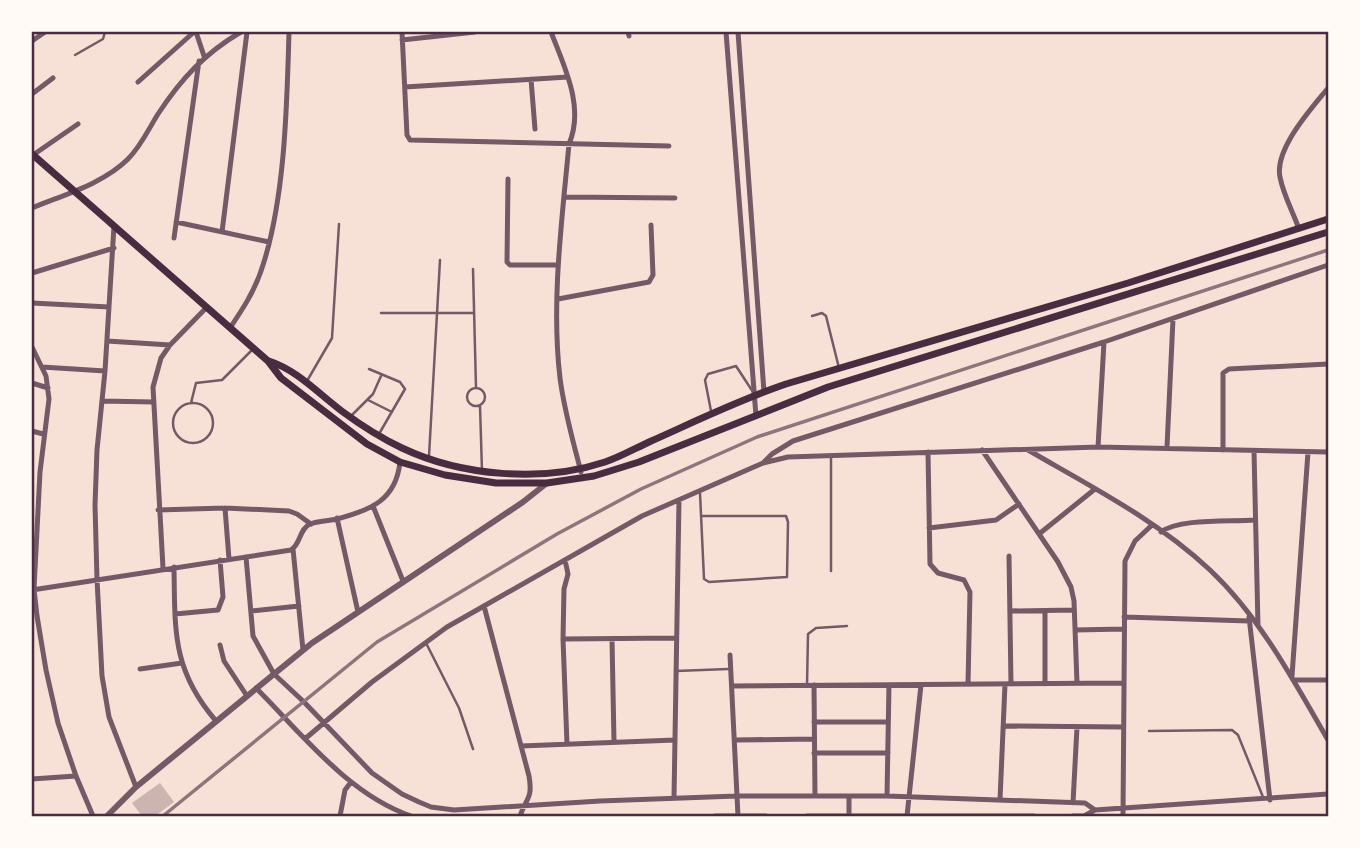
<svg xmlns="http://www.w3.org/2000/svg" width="1360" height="848" viewBox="0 0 1360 848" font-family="'IBM Plex Serif',serif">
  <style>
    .building { fill: #ccb4b1 }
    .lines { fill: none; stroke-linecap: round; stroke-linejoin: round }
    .service { stroke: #755966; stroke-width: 2.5 }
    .minor { stroke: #755966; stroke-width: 5 }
    .tertiary { stroke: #755966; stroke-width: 6 }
    .secondary { stroke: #4a2c40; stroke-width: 7 }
    .rail { stroke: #8f747c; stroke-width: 3.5 }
    .neatline { fill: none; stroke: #4a2c40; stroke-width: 2.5 }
  </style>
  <rect width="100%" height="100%" fill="#f7e1d7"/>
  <path class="building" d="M160,783L174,802L155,816H142L132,803Z"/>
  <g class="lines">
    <path class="service" d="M75,55L103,39L105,32
      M473,269L476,388
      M381,313H474
      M812,316L822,313L826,316L839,368
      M369,369L400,382L405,389L379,434
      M307,381L332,338L339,224
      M467 397a9 9 0 1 1 18 0a9 9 0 1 1-18 0Z
      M368,400L392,412
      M191,403L196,383L222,380L253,349
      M173 423a20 20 0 1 1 40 0a20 20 0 1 1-40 0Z
      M480,406L482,471
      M711,411L705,380L708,374L736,366L753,392
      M350,417L373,394L381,376
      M429,456L440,260
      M831,456V571
      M700,493L704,579L709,582L787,577L788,522L786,516H701
      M426,643L459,708L473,749
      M676,671L728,669
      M807,686L808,634L816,628L847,626
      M1149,731L1232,730L1238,735L1263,797"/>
    <path class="minor" d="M196,32L204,56
      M402,32L407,135L410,140L669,146
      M551,32C564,66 585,107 569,144C562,220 551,302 560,378C564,410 573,441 581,472
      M628,32L629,36
      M726,32L756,416
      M738,32L764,392
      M402,40L475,32
      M32,41L45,32
      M531,79L535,129
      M138,82L194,32
      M405,87L568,77
      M32,94L53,78
      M33,155L78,124
      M508,179L507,262L510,265H558
      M564,197L675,198
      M32,208C63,195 103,184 128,159C141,146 148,130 158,114C181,79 205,53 241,32
      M176,222L269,242
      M114,226L105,371L97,450L95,505L97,579L102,676L109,717L136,787
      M1299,229C1293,212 1283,194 1280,177C1274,149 1312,108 1328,88
      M222,232L247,32
      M174,238L199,61
      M32,273L114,248
      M558,299L649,282L653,275L651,225
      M32,303L109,307
      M230,328C242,310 254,292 261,271C285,202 287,105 289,32
      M107,341L170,345
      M32,347L46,376L49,399L40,472L34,589L37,616L46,670L58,723L76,776L93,816
      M42,367L105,371
      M32,383L48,388
      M102,401L153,402
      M32,431L43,434
      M1098,447L1104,342
      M1167,447L1173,319
      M982,450L1058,562L1071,587L1074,601L1077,683
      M1028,450C1090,486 1157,520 1210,570C1260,617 1294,681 1328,740
      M1223,450V373L1229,369L1328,364
      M1254,451L1258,626
      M928,452L930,564L938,573L964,580L970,592L968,684
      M763,463L772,454L793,441L1104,342L1328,265
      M373,506L403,581
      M225,508L229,559
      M158,510L225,508L289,511L297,514L311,524
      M337,518L358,612
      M929,528L996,520L1019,504
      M1161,532C1179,518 1231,522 1254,520
      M1039,534L1095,489
      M293,549L303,650
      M1009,556L1011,684
      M246,557L253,636L274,674L304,702L372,773L402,794L419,802L431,807L454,810L600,801L737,796H887L1085,803L1095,810
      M565,560L568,574L564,589L563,639L567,744
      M174,567C175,631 172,670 216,721
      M163,568L153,387L161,358L170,345L207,307
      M32,590L291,550C301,544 299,529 310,524C318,521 328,521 337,519C371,510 396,500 400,462
      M484,606L529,776C533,799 526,798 520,816
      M251,611L299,606
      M1010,611L1074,610
      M175,614L218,610L223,597L220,560
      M1124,617L1249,621
      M1249,617L1270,800
      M1075,630L1124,629
      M563,639L676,638
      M612,639L614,742
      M220,645L224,661L247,696
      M730,655L738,816
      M140,669L182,663
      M1292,676L1308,452
      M1294,680H1328
      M1045,684V611
      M814,685L815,796
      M732,686L1123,683
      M256,688C303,735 348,794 411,816
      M814,722H888
      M1003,726L1123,727
      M306,738L372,682L447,627L484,606L642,516L763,463L788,457L1098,447L1328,452
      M734,740L814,739
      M521,746L675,740
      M814,753H888
      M32,779L76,776
      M887,796L889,685
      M674,798L679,500
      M1000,800L1005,684
      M1073,803L1077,727
      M340,816L345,790L351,782
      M715,816H766
      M807,816H1034
      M849,816V796
      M907,816L921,685
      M1073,816H1084L1095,810L1328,794
      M1123,816L1125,561L1135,541L1152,525"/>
    <path class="tertiary" d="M107,816L136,787L312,643L523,502L547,483"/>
    <path class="secondary" d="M32,154L268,361L281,378L367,444L400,462L445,475L496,483H547L594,476L639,462L828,387L1328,232
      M269,361C297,370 319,394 343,412C362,426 381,438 402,448C461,476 542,483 605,462C620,457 634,449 649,442C694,422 739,400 786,384L1128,283L1328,219"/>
    <path class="rail" d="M163,816L377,642L557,534L641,489L757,437L1328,250"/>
  </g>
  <rect width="1360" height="848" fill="none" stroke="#fffaf5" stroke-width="66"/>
  <rect x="33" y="33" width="1294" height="782" class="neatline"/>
</svg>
